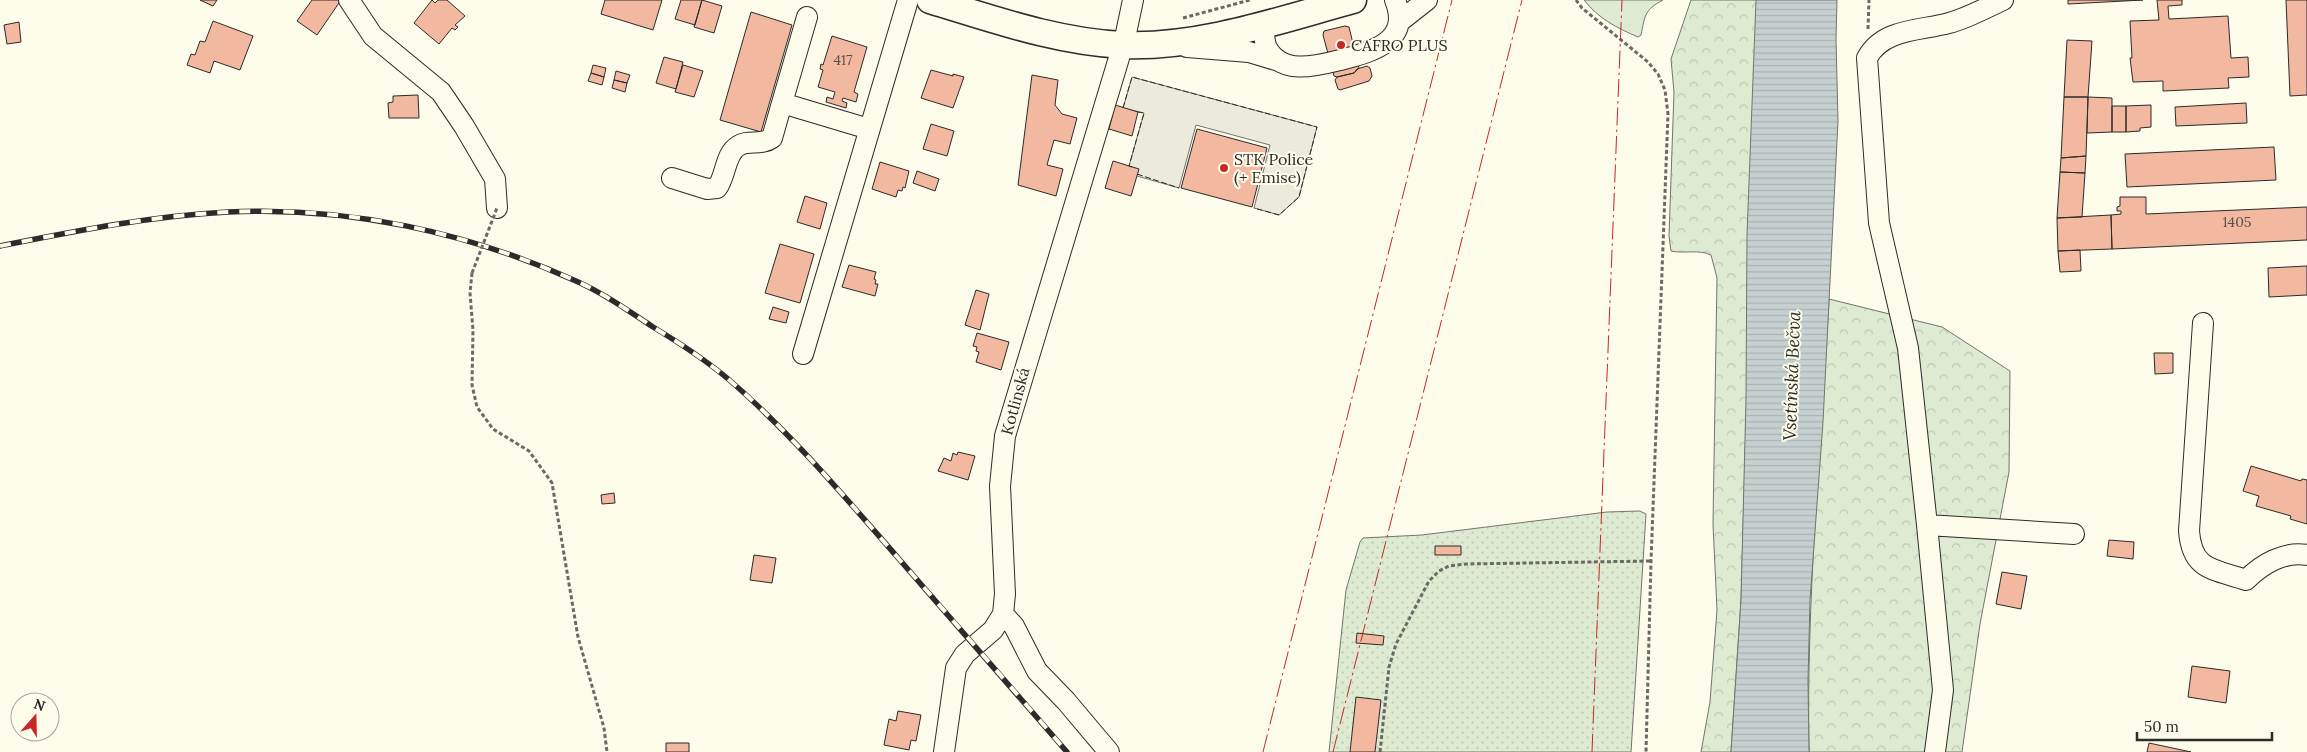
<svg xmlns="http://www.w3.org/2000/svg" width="2307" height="752" viewBox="0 0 2307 752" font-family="Lora,serif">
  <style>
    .green { fill: #deebd1; stroke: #74746e }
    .forest { fill: url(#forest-crowns); stroke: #74746e }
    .park { fill: url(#park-dots); stroke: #74746e }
    .parking { fill: #eceadb; stroke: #74746e }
    .water { fill: url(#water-rules); stroke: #74746e }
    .building { fill: #f2b8a0; stroke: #2b2b2b }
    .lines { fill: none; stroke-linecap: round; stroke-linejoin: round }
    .minor-casing { stroke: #2b2b2b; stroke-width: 22 }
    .major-casing { stroke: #2b2b2b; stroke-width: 29 }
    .path { stroke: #6a6964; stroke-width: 3; stroke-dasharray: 4 2.5; stroke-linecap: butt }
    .minor { stroke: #fdfbea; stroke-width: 20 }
    .major { stroke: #fdfbea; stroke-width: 26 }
    .rail-casing { stroke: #2b2b2b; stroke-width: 5.5 }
    .rail { stroke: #fdfbea; stroke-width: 4; stroke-dasharray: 11; stroke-linecap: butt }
    .path-bridge { stroke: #6a6964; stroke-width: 3; stroke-dasharray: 4 2.5; stroke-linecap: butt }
    .fence { stroke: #2b2b2b; stroke-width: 1; stroke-dasharray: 6 2.5; stroke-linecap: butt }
    .power { stroke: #c62828; stroke-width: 1; stroke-dasharray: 18 4 2.5 4; stroke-linecap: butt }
    .poi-dot { fill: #c62828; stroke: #fdfbea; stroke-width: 2 }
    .labels { text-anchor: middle; stroke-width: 4; stroke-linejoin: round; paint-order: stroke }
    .number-label { font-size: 14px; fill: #5d4e48 }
    .poi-label { font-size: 16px; fill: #2b2b2b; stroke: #fdfbea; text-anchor: start }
    .street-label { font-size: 16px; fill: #2b2b2b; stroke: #fdfbea }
    .water-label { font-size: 18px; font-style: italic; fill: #2b2b2b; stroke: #fdfbea }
  </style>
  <defs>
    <pattern id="forest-crowns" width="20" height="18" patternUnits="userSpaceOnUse" patternTransform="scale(1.25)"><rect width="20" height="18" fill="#deebd1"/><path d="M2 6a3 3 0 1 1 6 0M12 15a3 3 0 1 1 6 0" fill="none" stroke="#bfcab4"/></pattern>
    <pattern id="park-dots" width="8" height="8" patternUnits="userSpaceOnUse" patternTransform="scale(1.25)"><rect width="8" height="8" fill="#deebd1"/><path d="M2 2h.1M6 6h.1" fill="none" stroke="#bfcab4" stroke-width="1.8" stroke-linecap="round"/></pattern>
    <pattern id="water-rules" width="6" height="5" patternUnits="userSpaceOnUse" patternTransform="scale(1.25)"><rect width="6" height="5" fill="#c7d0d0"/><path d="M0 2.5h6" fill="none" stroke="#abb3b3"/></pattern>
  </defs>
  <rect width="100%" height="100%" fill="#fdfbea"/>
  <path class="green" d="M1584,0H1663C1644,10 1645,16 1641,35L1638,37C1617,28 1599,19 1584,0Z"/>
  <path class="forest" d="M1691,0H1758L1741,600L1731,752H1701L1710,702L1717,610L1713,524L1717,278L1711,255C1698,249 1686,254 1671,251L1669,236L1674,92L1671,59Z
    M1829,299L1942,327L2010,371L2009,472L1980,624L1962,752H1809C1806,601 1821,450 1829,299Z"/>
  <path class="park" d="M1640,511L1646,514L1631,752H1329L1346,590L1360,542L1363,538L1422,535L1607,512Z"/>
  <path class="parking" d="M1132,77L1317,127L1299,197L1279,215L1254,208L1270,145L1196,125L1179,188L1137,176L1129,166L1144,113L1123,108Z"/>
  <path class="water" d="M1756,0H1837L1836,39L1838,121L1823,422L1810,600L1808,680L1809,752H1731L1741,600L1746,399L1747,235Z"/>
  <path class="building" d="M200,0H217L213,6Z
    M312,0H341L317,35L297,21Z
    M432,0L435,3L438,0H447L465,16L455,25L458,27L455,30L452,28L439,44L414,23Z
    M605,0H662L653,30L601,14Z
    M681,0H702L695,25L675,19Z
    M702,0L722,6L714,33L694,27Z
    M2068,0H2143L2068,4Z
    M2157,0H2182V5L2168,6L2169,19L2228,16L2231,58L2248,57L2249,77L2228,78L2229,88L2163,91V81L2133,82L2130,58H2132L2130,21L2159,20Z
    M2286,0H2307V95L2290,96Z
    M751,12L792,25L761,132L720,120Z
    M213,21L253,36L240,70L214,61L210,73L187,65L191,54L195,55L200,41L205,42Z
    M19,22L21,42L7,44L4,25Z
    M1345,26L1349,27L1359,68L1354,73L1337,77L1334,76L1323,35L1324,31Z
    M832,36L867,47L854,92L858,94L856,102L843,98L842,101L847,103L846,108L826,102L827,97L833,99L835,92L818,87L823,70L820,69L821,64L823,65Z
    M2067,40L2092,41L2088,97H2064Z
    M664,57L683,62L676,89L656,83Z
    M593,65L606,68L604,77L591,73Z
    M683,65L703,71L694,97L675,92Z
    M1367,66L1370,68L1372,76L1369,81L1340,90L1338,89L1335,80L1337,77L1354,73L1357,69Z
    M931,70L953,76V74L964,77L953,108L921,98Z
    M616,71L630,75L627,83L614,80Z
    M591,73L604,77L602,85L588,81Z
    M1032,75L1058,80L1055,105L1062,114L1077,118L1070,144L1054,140L1047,165L1063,169L1056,196L1018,185Z
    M614,80L627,83L625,92L612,88Z
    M418,95L419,118H389L388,103L393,102V96Z
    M2064,97H2088L2086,156L2061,158Z
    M2088,97L2112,98V132L2087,133Z
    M2246,103L2247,123L2176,126L2175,107Z
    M1115,105L1138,112L1132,136L1109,129Z
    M2151,105V127L2140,128V131L2126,132V106Z
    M2112,106H2126V132H2112Z
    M931,124L954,131L947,156L923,149Z
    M1197,129L1267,148L1252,207L1181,188Z
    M2274,147L2276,180L2127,187L2125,154Z
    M2086,156L2085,173L2060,172L2061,158Z
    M1113,161L1139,169L1131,196L1105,188Z
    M880,162L909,171L905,188L903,187L902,191L898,190L896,197L872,189Z
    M917,171L939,179L935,191L913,183Z
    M2060,172L2085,173L2082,217L2057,218Z
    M805,196L827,203L820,229L797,222Z
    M2120,197H2146V214L2307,207V240L2112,249L2111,215L2121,214V211H2117V207L2120,206Z
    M2111,215L2112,249L2058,251L2057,218Z
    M780,244L814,254L800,303L765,293Z
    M2080,250L2081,271L2060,272L2058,251Z
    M849,265L876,272L874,279L876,280L875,284H878L875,296L842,287Z
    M2307,266V295L2269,297L2268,268Z
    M976,290L989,294L980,330L965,325Z
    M773,307L789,312L786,323L769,319Z
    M977,333L1009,342L1001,370L976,362L979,352L976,351L977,347L973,346Z
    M2154,353H2173V373L2155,374Z
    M958,452L975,456L968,480L938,471L944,458L951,461L953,453L957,455Z
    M2251,466L2301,481L2302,479L2307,480V524L2290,519L2291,516L2256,506L2259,496L2243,491Z
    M614,493L615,503L602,504L601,495Z
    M2109,540L2134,542L2133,559L2107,556Z
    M1435,546H1461V555H1435Z
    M754,555L776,558L772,583L750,580Z
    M2002,572L2027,576L2021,609L1996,604Z
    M1357,633L1384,636L1383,645L1356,643Z
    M2192,666L2230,671L2226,703L2188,697Z
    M1356,697L1381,700L1375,752H1350Z
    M898,711L921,715L916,741L911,740L909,750L884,745L889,719L896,721Z
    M666,743H689V752H666Z
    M2149,743L2191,752H2147Z"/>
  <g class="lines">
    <g class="minor-casing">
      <path id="minor" d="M349,0L373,36L441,92L464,126L495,179L497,208
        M807,17L782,103L869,129
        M1399,22L1427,0
        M1263,25C1264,32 1264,42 1267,48C1283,77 1319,65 1344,59C1375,51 1411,40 1395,0
        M1187,47L1249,52L1279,61
        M672,178L707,189L717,188C726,176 725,154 738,146C748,139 761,146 772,138L782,103
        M2203,323L2189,531C2192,571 2214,569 2246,580C2262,564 2284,551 2307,555
        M803,354L908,0
        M1927,525L2074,534
        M1003,614L1014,626L1037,671L1066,701L1109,752
        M944,752L956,668L965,654L993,630L1003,614L1005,594L1000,486L1005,436L1125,38L1133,0
        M1935,752L1943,690L1927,525L1908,348L1879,223L1867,58C1883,28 1921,31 1949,23C1968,18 1985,8 2003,0"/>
    </g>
    <g class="major-casing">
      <path id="major" d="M930,0C993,19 1057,42 1123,45C1200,48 1279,20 1353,0"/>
    </g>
    <path class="path" d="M1576,0L1582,8L1648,62L1658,74L1665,90L1668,114L1651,561L1646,752
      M1183,18L1250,0
      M1868,29L1869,0
      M472,273L470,293L473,330L472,385L477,407L493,429L529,451L552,483L578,637L604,728L607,752
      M1380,752L1389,667L1396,644L1429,581L1439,571L1449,566L1466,564L1651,561"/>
    <use href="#minor" class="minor"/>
    <use href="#major" class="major"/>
    <g class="rail-casing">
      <path id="rail" d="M0,246C76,231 150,216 228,212C347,206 467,232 576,281C603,293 629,311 653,327C678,342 704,359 727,378C790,432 844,496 899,559C955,623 1011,687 1067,752"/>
    </g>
    <use href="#rail" class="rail"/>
    <path class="path-bridge" d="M472,273L497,208"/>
    <path class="fence" d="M1123,108L1132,77L1317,127L1299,197L1279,215L1254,208
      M1132,167L1129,166L1144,113L1138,112
      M1137,174L1179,188"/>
    <path class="power" d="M1263,752L1452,0
      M1333,752L1522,0
      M1592,752L1622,0"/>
  </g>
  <g class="poi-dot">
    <circle cx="1341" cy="45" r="5"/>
    <circle cx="1224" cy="168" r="5"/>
  </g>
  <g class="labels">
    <g class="number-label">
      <text x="843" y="65">417</text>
      <text x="2237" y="227">1405</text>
    </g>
    <g class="poi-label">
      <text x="1351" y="51">CAFRO PLUS</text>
      <text x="1234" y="165">STK Police<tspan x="1234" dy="18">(+ Emise)</tspan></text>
    </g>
    <g class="street-label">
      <text transform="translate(1015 401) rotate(-75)" y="6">Kotlinská</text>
    </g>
    <g class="water-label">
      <text transform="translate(1792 376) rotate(-88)" y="6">Vsetínská Bečva</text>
    </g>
  </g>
  <g transform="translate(35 717) rotate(20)"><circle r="24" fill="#fdfbea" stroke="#a9a89e"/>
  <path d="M0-4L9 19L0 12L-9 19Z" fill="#c62828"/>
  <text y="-8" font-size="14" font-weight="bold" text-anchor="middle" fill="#2b2b2b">N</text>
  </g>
  <path d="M2137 732v8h135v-8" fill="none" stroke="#2b2b2b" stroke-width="2.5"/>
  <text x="2144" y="732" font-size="15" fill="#2b2b2b" stroke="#fdfbea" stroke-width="4" paint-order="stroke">50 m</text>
</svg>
